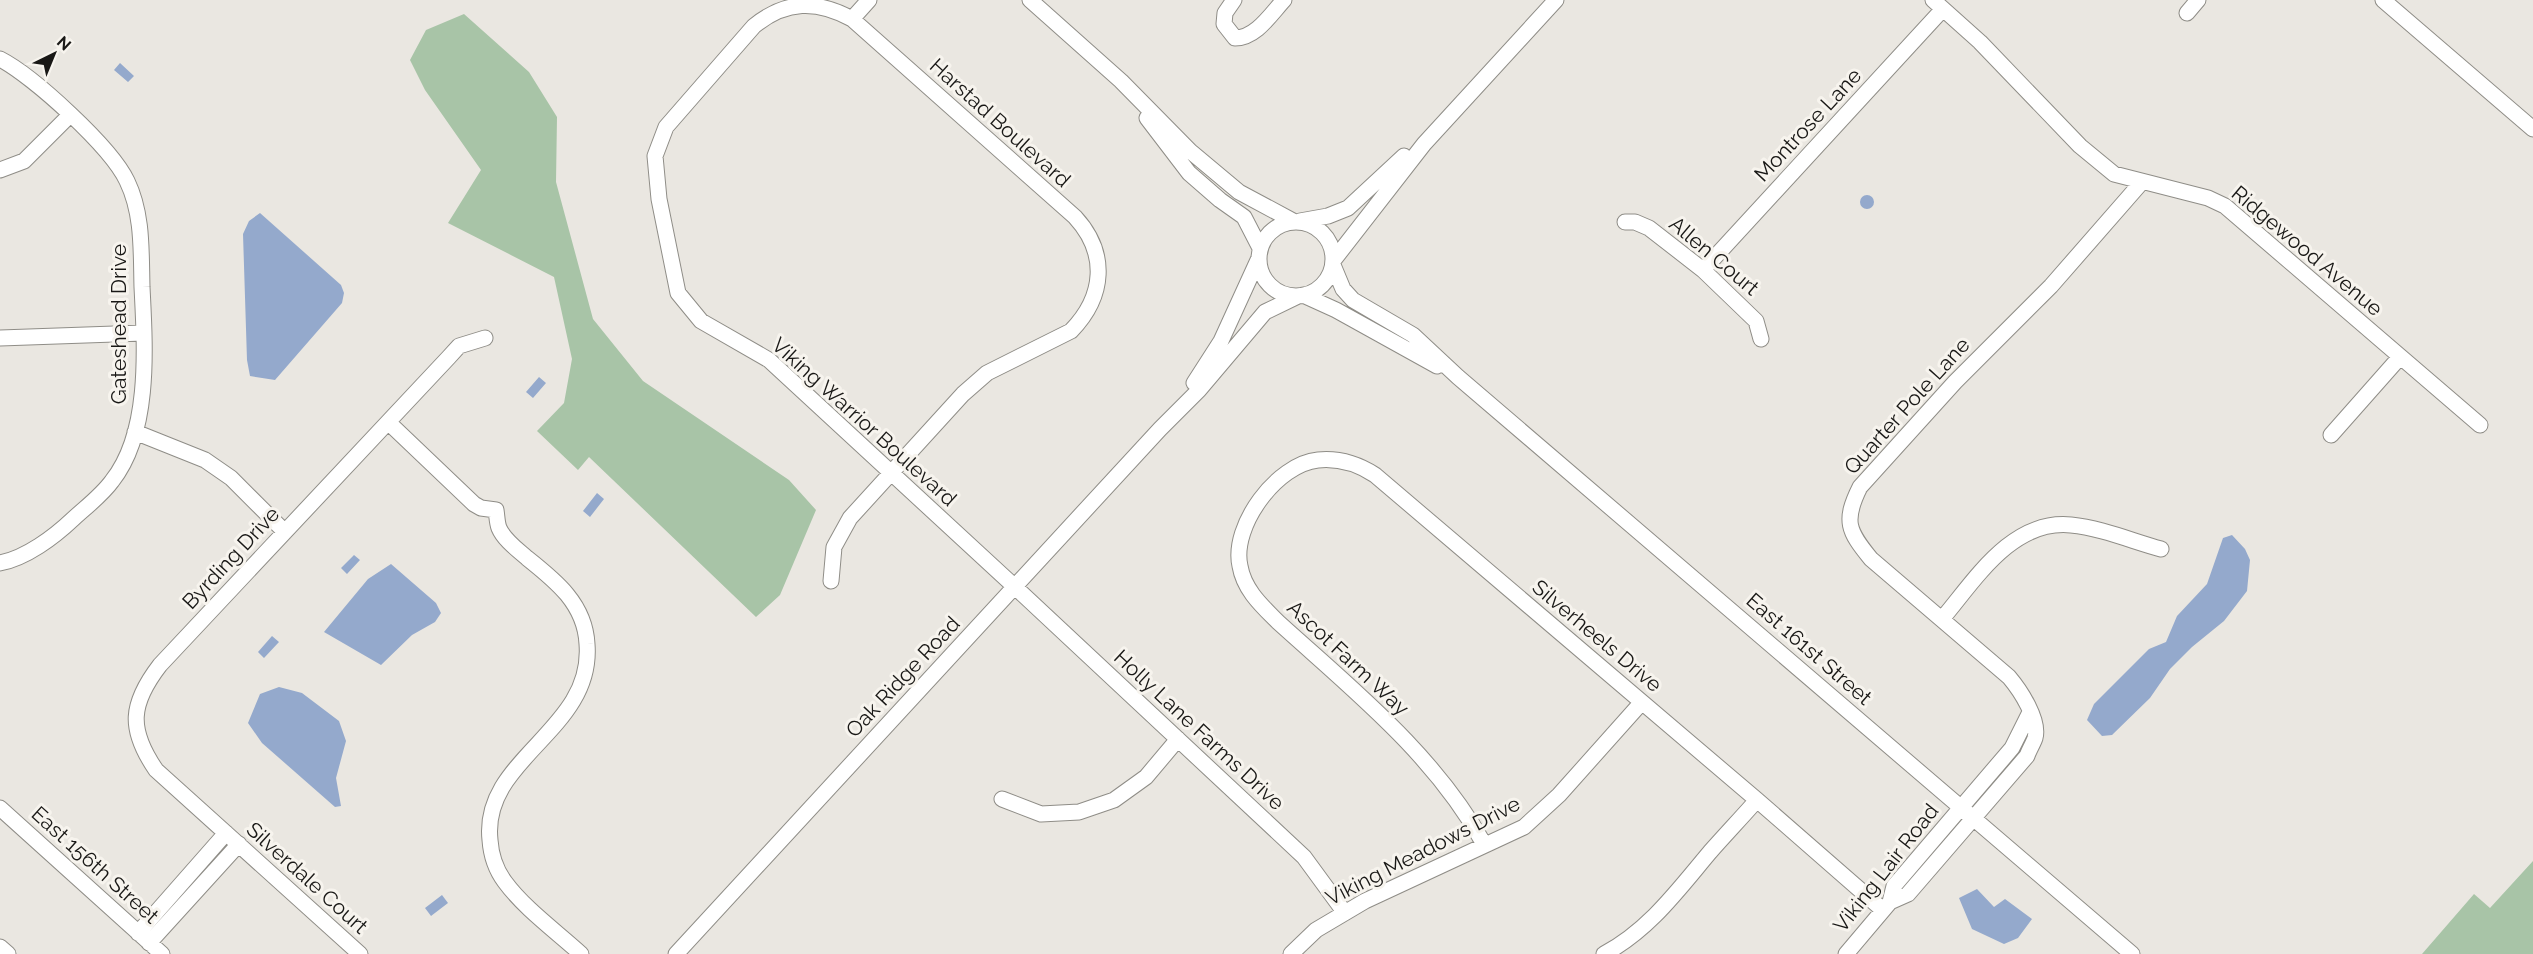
<svg xmlns="http://www.w3.org/2000/svg" width="2533" height="954" viewBox="0 0 2533 954" font-family="Raleway,sans-serif">
  <style>
    .green { fill: #a8c4a7 }
    .water { fill: #94a9cc }
    .lines { fill: none; stroke-linecap: round; stroke-linejoin: round }
    .minor-casing { stroke: #8f8d87; stroke-width: 17 }
    .minor { stroke: #fff; stroke-width: 15 }
    .labels { text-anchor: middle; stroke-width: 6; stroke-linejoin: round; paint-order: stroke }
    .street-label { font-size: 21px; fill: #191816; stroke: #f7f4ee }
  </style>
  <rect width="100%" height="100%" fill="#eae7e1"/>
  <path class="green" d="M464,14L529,72L557,117L556,182L593,319L643,381L789,480L816,510L780,595L756,617L589,457L578,470L537,431L564,403L572,359L554,277L448,223L481,170L425,90L410,60L426,30Z
    M2533,861V954H2422L2474,894L2490,908Z"/>
  <path class="water" d="M120,63L134,76L128,82L114,70Z
    M1860 202a7 7 0 1 1 14 0a7 7 0 1 1-14 0Z
    M260,213L341,285L344,293L342,303L275,380L250,376L247,360L243,234L249,221Z
    M539,377L546,383L533,398L526,392Z
    M597,493L604,499L590,517L583,511Z
    M2232,535L2245,549L2250,560L2247,591L2224,621L2192,647L2170,669L2150,698L2112,735L2102,736L2087,720L2094,704L2149,649L2166,642L2177,616L2207,584L2223,538Z
    M354,555L360,560L347,574L341,568Z
    M391,564L436,603L441,613L435,622L412,635L381,665L324,632L368,579Z
    M272,636L279,642L264,658L258,652Z
    M279,687L302,693L339,721L346,741L336,778L341,806L335,807L262,743L248,723L260,694Z
    M1977,889L1994,907L2005,899L2032,919L2018,938L2004,944L1972,929L1959,898Z
    M442,895L448,903L431,916L425,908Z"/>
  <g class="lines">
    <g class="minor-casing">
      <path id="minor" d="M1030,0L1121,81L1190,151L1239,192L1295,222
        M1234,0L1225,13L1224,24L1235,38C1256,38 1271,14 1284,0
        M1933,0L1980,42L2080,146L2114,174L2208,198L2225,206L2480,425
        M2383,0L2533,129
        M2187,13L2198,0
        M852,19L869,0
        M0,59C33,76 111,147 127,181C143,214 141,251 142,287C145,347 151,432 112,481C102,495 86,507 73,519C54,537 26,558 0,563
        M1147,118L1189,173L1220,200L1244,217L1260,248
        M0,170L24,161L70,115
        M1300,221L1328,216L1348,208L1404,156
        M1259 259a37 37 0 1 1 74 0a37 37 0 1 1-74 0Z
        M1625,222H1635L1649,228L1703,270L1756,321L1761,339
        M1333,261L1424,144L1556,0
        M1333,265L1343,289L1353,300L1413,335L1458,377L2132,954
        M1703,270L1943,9
        M1303,295L1336,310L1437,366
        M0,338L143,333
        M1194,383L1221,341L1258,260
        M388,422L474,504L481,508L496,510C497,516 497,523 499,528C504,540 518,550 527,558C556,581 585,604 587,644C594,731 481,758 490,840C491,855 496,870 505,882C524,908 557,932 581,954
        M135,432L205,460L231,478L285,532
        M2331,435L2400,357
        M831,581L834,547L850,518L963,394L987,373L1071,331C1105,296 1108,253 1075,217L852,19C817,0 786,0 754,26L666,127L655,156L659,199L678,293L701,321L769,360L1015,587L1304,857L1345,913
        M1942,619C1975,580 2012,519 2071,525C2101,528 2132,541 2161,549
        M1002,799L1041,814L1079,812L1114,800L1146,777L1178,739
        M0,808L162,954
        M1484,844C1434,754 1353,690 1278,622C1262,606 1244,590 1240,566C1231,526 1277,464 1318,460C1338,458 1358,464 1375,475L1757,800L1883,910
        M1890,902L1908,894L2027,756C2029,750 2033,744 2035,738C2040,720 2020,690 2009,677L1871,559C1848,531 1843,521 1860,487L1955,382L2051,286L2141,183
        M138,933L226,833
        M149,943L239,844
        M0,947L8,954
        M360,954L156,770C128,729 130,704 160,665L449,357L459,346L485,338
        M676,954L1160,429L1199,390L1265,312L1298,296
        M1291,954L1316,930L1365,901L1524,827L1559,795L1642,702
        M1604,954C1649,930 1678,890 1710,852C1726,834 1742,817 1757,800
        M1846,954L1890,902L1894,886L2012,748L2030,712"/>
    </g>
    <use href="#minor" class="minor"/>
  </g>
  <g class="labels">
    <g class="street-label">
      <text transform="translate(1000 123) rotate(42)" y="7">Harstad Boulevard</text>
      <text transform="translate(1808 125) rotate(-47)" y="7">Montrose Lane</text>
      <text transform="translate(2307 251) rotate(40)" y="7">Ridgewood Avenue</text>
      <text transform="translate(1714 256) rotate(40)" y="7">Allen Court</text>
      <text transform="translate(119 324) rotate(-90)" y="7">Gateshead Drive</text>
      <text transform="translate(1907 406) rotate(-48)" y="7">Quarter Pole Lane</text>
      <text transform="translate(864 422) rotate(42)" y="7">Viking Warrior Boulevard</text>
      <text transform="translate(231 558) rotate(-47)" y="7">Byrding Drive</text>
      <text transform="translate(1597 636) rotate(40)" y="7">Silverheels Drive</text>
      <text transform="translate(1809 649) rotate(41)" y="7">East 161st Street</text>
      <text transform="translate(1348 658) rotate(43)" y="7">Ascot Farm Way</text>
      <text transform="translate(903 677) rotate(-47)" y="7">Oak Ridge Road</text>
      <text transform="translate(1199 730) rotate(43)" y="7">Holly Lane Farms Drive</text>
      <text transform="translate(1423 851) rotate(-27)" y="7">Viking Meadows Drive</text>
      <text transform="translate(95 865) rotate(42)" y="7">East 156th Street</text>
      <text transform="translate(1886 868) rotate(-52)" y="7">Viking Lair Road</text>
      <text transform="translate(307 878) rotate(42)" y="7">Silverdale Court</text>
    </g>
  </g>
  <g transform="translate(54 54) rotate(43)" stroke="#f7f4ee" stroke-width="4.5" paint-order="stroke">
  <path d="M0-4.5L10 22L0 15L-10 22Z" fill="#191816"/>
  <text y="-9" font-size="16" font-weight="bold" text-anchor="middle" fill="#191816">N</text>
  </g>
</svg>
